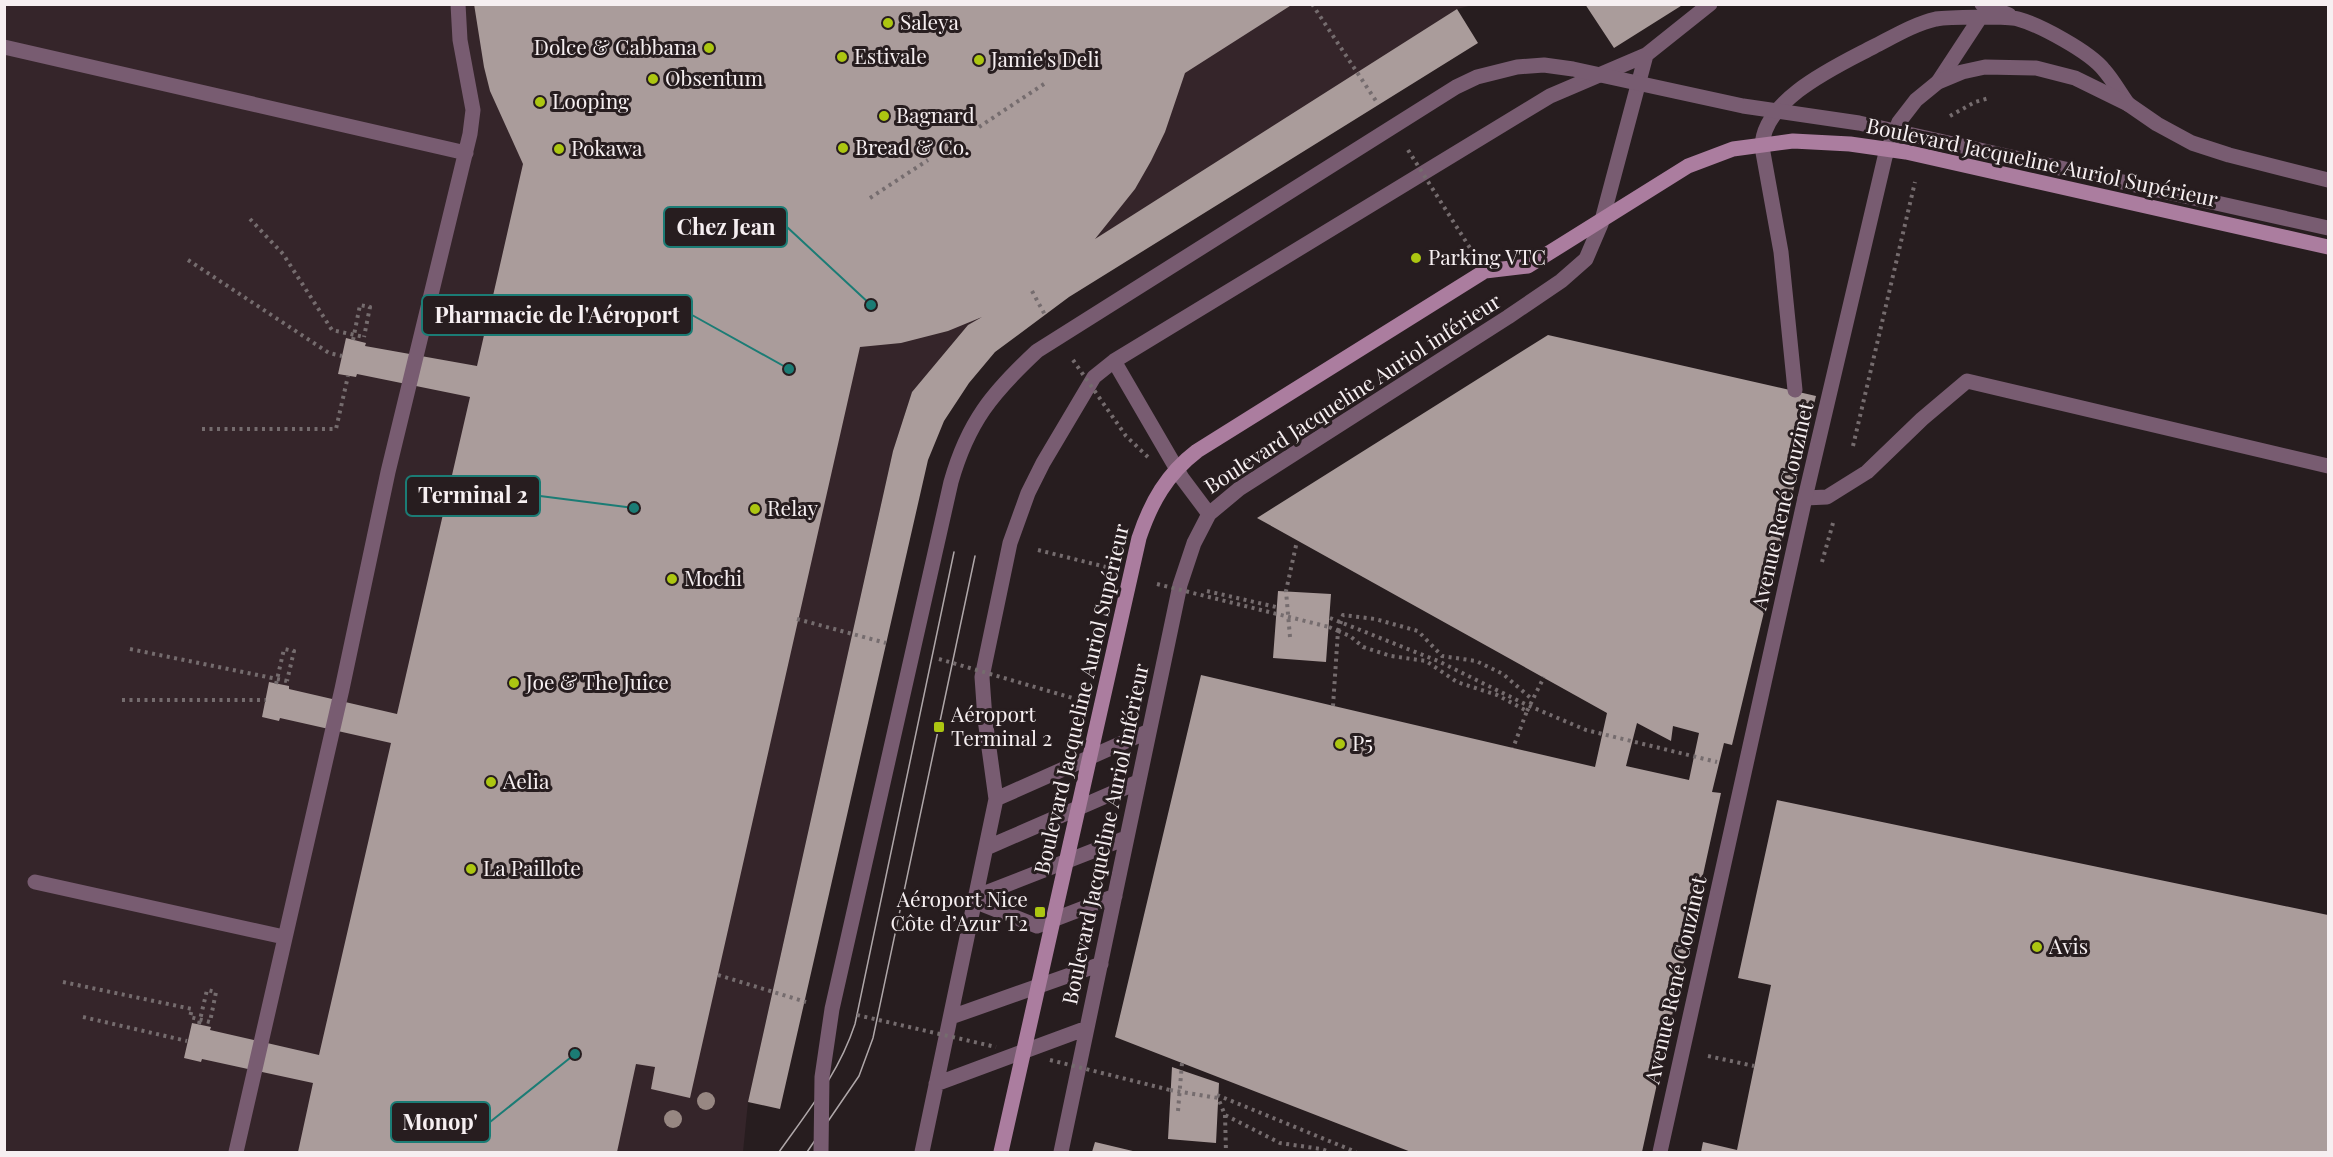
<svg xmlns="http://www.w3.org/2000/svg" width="2333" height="1157" viewBox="0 0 2333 1157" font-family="'Playfair Display',serif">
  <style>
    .built { fill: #35252a }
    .building { fill: #aa9c9b; fill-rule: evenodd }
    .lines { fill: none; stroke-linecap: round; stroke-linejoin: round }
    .path { stroke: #756c6e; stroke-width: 4; stroke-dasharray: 3 4.5; stroke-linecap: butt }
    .lane { stroke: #785c71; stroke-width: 15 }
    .street { stroke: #785c71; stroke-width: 15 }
    .tram { stroke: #afa7a9; stroke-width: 1.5 }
    .path-bridge { stroke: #756c6e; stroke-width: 4; stroke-dasharray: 3 4.5; stroke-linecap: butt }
    .lane-bridge { stroke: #785c71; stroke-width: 15 }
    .secondary-bridge { stroke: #ab7d9f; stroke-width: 15 }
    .tree { fill: #978782 }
    .poi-dot { fill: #acc611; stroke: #271d1f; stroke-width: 2 }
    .labels { text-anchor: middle; stroke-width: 6; stroke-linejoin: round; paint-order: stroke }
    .poi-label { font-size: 21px; fill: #f6eff1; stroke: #271d1f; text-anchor: start }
    .street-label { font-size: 21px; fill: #f6eff1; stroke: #271d1f }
    .leader { fill: none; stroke: #1b7c75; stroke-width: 2 }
    .callout-dot { fill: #1b7c75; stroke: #271d1f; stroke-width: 2 }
    .callout { fill: #271d1f; stroke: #1b7c75; stroke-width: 2 }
    .callout-label { font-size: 22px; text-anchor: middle; font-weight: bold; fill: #f6eff1 }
  </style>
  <rect width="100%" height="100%" fill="#271d1f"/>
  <path class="built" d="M5,5H1473L1457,9L993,313L968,325L912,392L893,451L748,1102L743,1152H5Z"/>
  <path class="building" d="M474,4H1293L1185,73L1165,132L1151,161L1135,189L1095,239L1457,9L1478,43L1069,297L995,352L969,383L944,421L928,460L780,1109L748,1102L893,451L912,392L968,325L982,317L948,331L901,343L860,347L690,1098L651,1089L655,1067L636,1064L617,1152H298L313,1083L202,1059L201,1062L184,1058L192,1023L211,1027L210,1030L319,1055L391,743L280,718L279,721L262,717L269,682L289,686V689L397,714L470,397L357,374L356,377L338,374L346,338L366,343L365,346L477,366L523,164L490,91L484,67Z
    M1585,4H1684L1614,48Z
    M1548,335L1816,396L1732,745L1724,743L1712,792L1721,793L1642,1152H1411L1115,1037L1201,675L1595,767L1607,713L1257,518ZM1637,723L1671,741L1673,726L1699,733L1689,780L1626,766Z
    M1278,591L1331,594L1326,662L1273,658Z
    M1777,800L2328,915V1152H1701L1703,1142L1737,1150L1771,985L1738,978Z
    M1172,1067L1219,1083L1216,1143L1168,1139Z
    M1095,1142L1137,1152H1092Z"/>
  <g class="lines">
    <path class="path" d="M1950,116L1975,102L1989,98
      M979,127L1044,84
      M870,198L928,160
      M250,219L283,254L332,330L364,337
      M188,260L329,353L342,356
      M202,429H336L348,376
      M1853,446L1915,182
      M1038,550L1106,567
      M1822,562L1833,523
      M1207,591L1276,607
      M1330,618L1438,661L1527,705L1586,730L1717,762
      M1329,627L1338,631L1333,706
      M1338,631L1350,636L1363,647L1391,656L1426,661L1457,682L1497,695L1527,711L1513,748
      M1290,637L1286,591L1297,541
      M130,649L287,681
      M122,700H266
      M63,982L192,1009L190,1017L210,1022
      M83,1017L187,1041
      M1708,1056L1754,1066
      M1170,1090L1218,1098L1225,1115L1280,1143L1321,1149L1330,1152
      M1217,1095L1356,1152
      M1178,1111L1182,1063
      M1225,1115L1226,1152"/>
    <path class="lane" d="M1982,4L2009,15
      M4,47L466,153
      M1938,82L1980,18
      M1114,361L1182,478L1209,514
      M1795,390L1781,252L1762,147C1763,99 1837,66 1873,47C1893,37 1914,24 1936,19C1948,17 2007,16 2018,19C2040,25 2090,52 2104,70C2113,80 2120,93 2128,104
      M1805,498L1827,497L1867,472L1922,419L1967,381L2328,466
      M996,799L985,719L982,677L1010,543L1028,493L1043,463L1094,377L1114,361L1550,96L1646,55L1710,4
      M986,848L1138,782
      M35,882L284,937
      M975,897L1126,838
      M974,901L1037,926L1115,896
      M951,1017L1101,964
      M936,1084L1087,1028
      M236,1152L342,689L388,472L470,134L473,110L460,40L458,4
      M922,1152L996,799L1149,731
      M1061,1152L1180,585L1194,543L1209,514L1239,489L1508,317L1561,281L1586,259L1601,224L1646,55"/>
    <path class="street" d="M1660,1152L1805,498L1885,157L1899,122L1916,100L1938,82L1962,72L1985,67L2036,68L2075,78L2128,104L2157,124L2192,143L2229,155L2328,180"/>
    <path class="tram" d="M779,1152C808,1111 839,1073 855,1024L954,552
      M807,1152L859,1076L873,1038L975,556"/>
    <path class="path-bridge" d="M1312,4L1378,104
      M1408,150L1470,248
      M1032,291L1045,315
      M353,340L360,305L370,307L364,337
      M1073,360L1126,436L1151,460
      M1157,584L1329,627
      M797,619L886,643
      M1338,631L1343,615L1375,619L1418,631L1442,656L1476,661L1503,674L1533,700
      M939,659L1076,699
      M276,684L284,649L294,651L287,681
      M1527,711L1544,677
      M718,975L806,1002
      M857,1015L996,1047
      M199,1024L207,990L216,992L210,1022
      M1050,1060L1170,1090"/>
    <path class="lane-bridge" d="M821,1152L822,1077L832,1009L951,482C968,422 992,393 1037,351L1456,87L1477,77L1517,67L1544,65L1573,69L1743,106L1859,123L2328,228"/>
    <path class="secondary-bridge" d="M1001,1152L1139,538C1151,502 1167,474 1197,451L1485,271L1528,266L1688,166L1733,149L1793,141L1850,144L1906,152L2328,247"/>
  </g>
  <g class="tree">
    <circle cx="706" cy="1101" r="9"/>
    <circle cx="673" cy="1119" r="9"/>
  </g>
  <g class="poi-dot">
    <circle cx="888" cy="23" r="6"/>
    <circle cx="709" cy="48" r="6"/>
    <circle cx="842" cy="57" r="6"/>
    <circle cx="979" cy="60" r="6"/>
    <circle cx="653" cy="79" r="6"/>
    <circle cx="540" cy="102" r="6"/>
    <circle cx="884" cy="116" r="6"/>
    <circle cx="843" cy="148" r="6"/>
    <circle cx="559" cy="149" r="6"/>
    <circle cx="1416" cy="258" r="6"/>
    <circle cx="755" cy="509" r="6"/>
    <circle cx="672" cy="579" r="6"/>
    <circle cx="514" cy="683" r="6"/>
    <rect x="933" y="721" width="12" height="12" rx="3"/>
    <circle cx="1340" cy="744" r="6"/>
    <circle cx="491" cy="782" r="6"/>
    <circle cx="471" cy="869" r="6"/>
    <rect x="1034" y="906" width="12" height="12" rx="3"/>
    <circle cx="2037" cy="947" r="6"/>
  </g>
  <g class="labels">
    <g class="poi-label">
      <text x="900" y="30">Saleya</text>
      <text x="697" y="55" text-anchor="end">Dolce &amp; Cabbana</text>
      <text x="854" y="64">Estivale</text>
      <text x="991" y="67">Jamie's Deli</text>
      <text x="665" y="86">Obsentum</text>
      <text x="552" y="109">Looping</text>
      <text x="896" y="123">Bagnard</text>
      <text x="855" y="155">Bread &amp; Co.</text>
      <text x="571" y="156">Pokawa</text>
      <text x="1428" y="265">Parking VTC</text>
      <text x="767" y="516">Relay</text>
      <text x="684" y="586">Mochi</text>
      <text x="526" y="690">Joe &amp; The Juice</text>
      <text x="951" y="722">Aéroport<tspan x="951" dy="24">Terminal 2</tspan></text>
      <text x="1352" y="751">P5</text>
      <text x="503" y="789">Aelia</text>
      <text x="483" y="876">La Paillote</text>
      <text x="1028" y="907" text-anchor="end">Aéroport Nice<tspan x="1028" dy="24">Côte d’Azur T2</tspan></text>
      <text x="2049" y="954">Avis</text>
    </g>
    <g class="street-label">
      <text transform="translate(2042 163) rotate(12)" y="7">Boulevard Jacqueline Auriol Supérieur</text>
      <text transform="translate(1353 394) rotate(-33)" y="7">Boulevard Jacqueline Auriol inférieur</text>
      <text transform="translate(1783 506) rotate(-77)" y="7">Avenue René Couzinet</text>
      <text transform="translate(1082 699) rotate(-77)" y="7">Boulevard Jacqueline Auriol Supérieur</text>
      <text transform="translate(1106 834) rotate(-78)" y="7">Boulevard Jacqueline Auriol inférieur</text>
      <text transform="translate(1676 980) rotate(-77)" y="7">Avenue René Couzinet</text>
    </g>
  </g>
  <path class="leader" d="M871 305L787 227M789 369L692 315M634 508L540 496M575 1054L490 1122"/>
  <g class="callout-dot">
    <circle cx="871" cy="305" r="6"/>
    <circle cx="789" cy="369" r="6"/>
    <circle cx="634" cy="508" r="6"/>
    <circle cx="575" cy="1054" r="6"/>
  </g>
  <g class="callout">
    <rect x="664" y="207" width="123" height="40" rx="6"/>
    <rect x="422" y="295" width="270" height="40" rx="6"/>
    <rect x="406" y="476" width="134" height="40" rx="6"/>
    <rect x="391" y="1102" width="99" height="40" rx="6"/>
  </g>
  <g class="callout-label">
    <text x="726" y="235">Chez Jean</text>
    <text x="557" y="323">Pharmacie de l'Aéroport</text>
    <text x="473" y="503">Terminal 2</text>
    <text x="440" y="1130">Monop'</text>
  </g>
  <rect width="2333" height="1157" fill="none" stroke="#f6eff1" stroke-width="12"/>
</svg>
